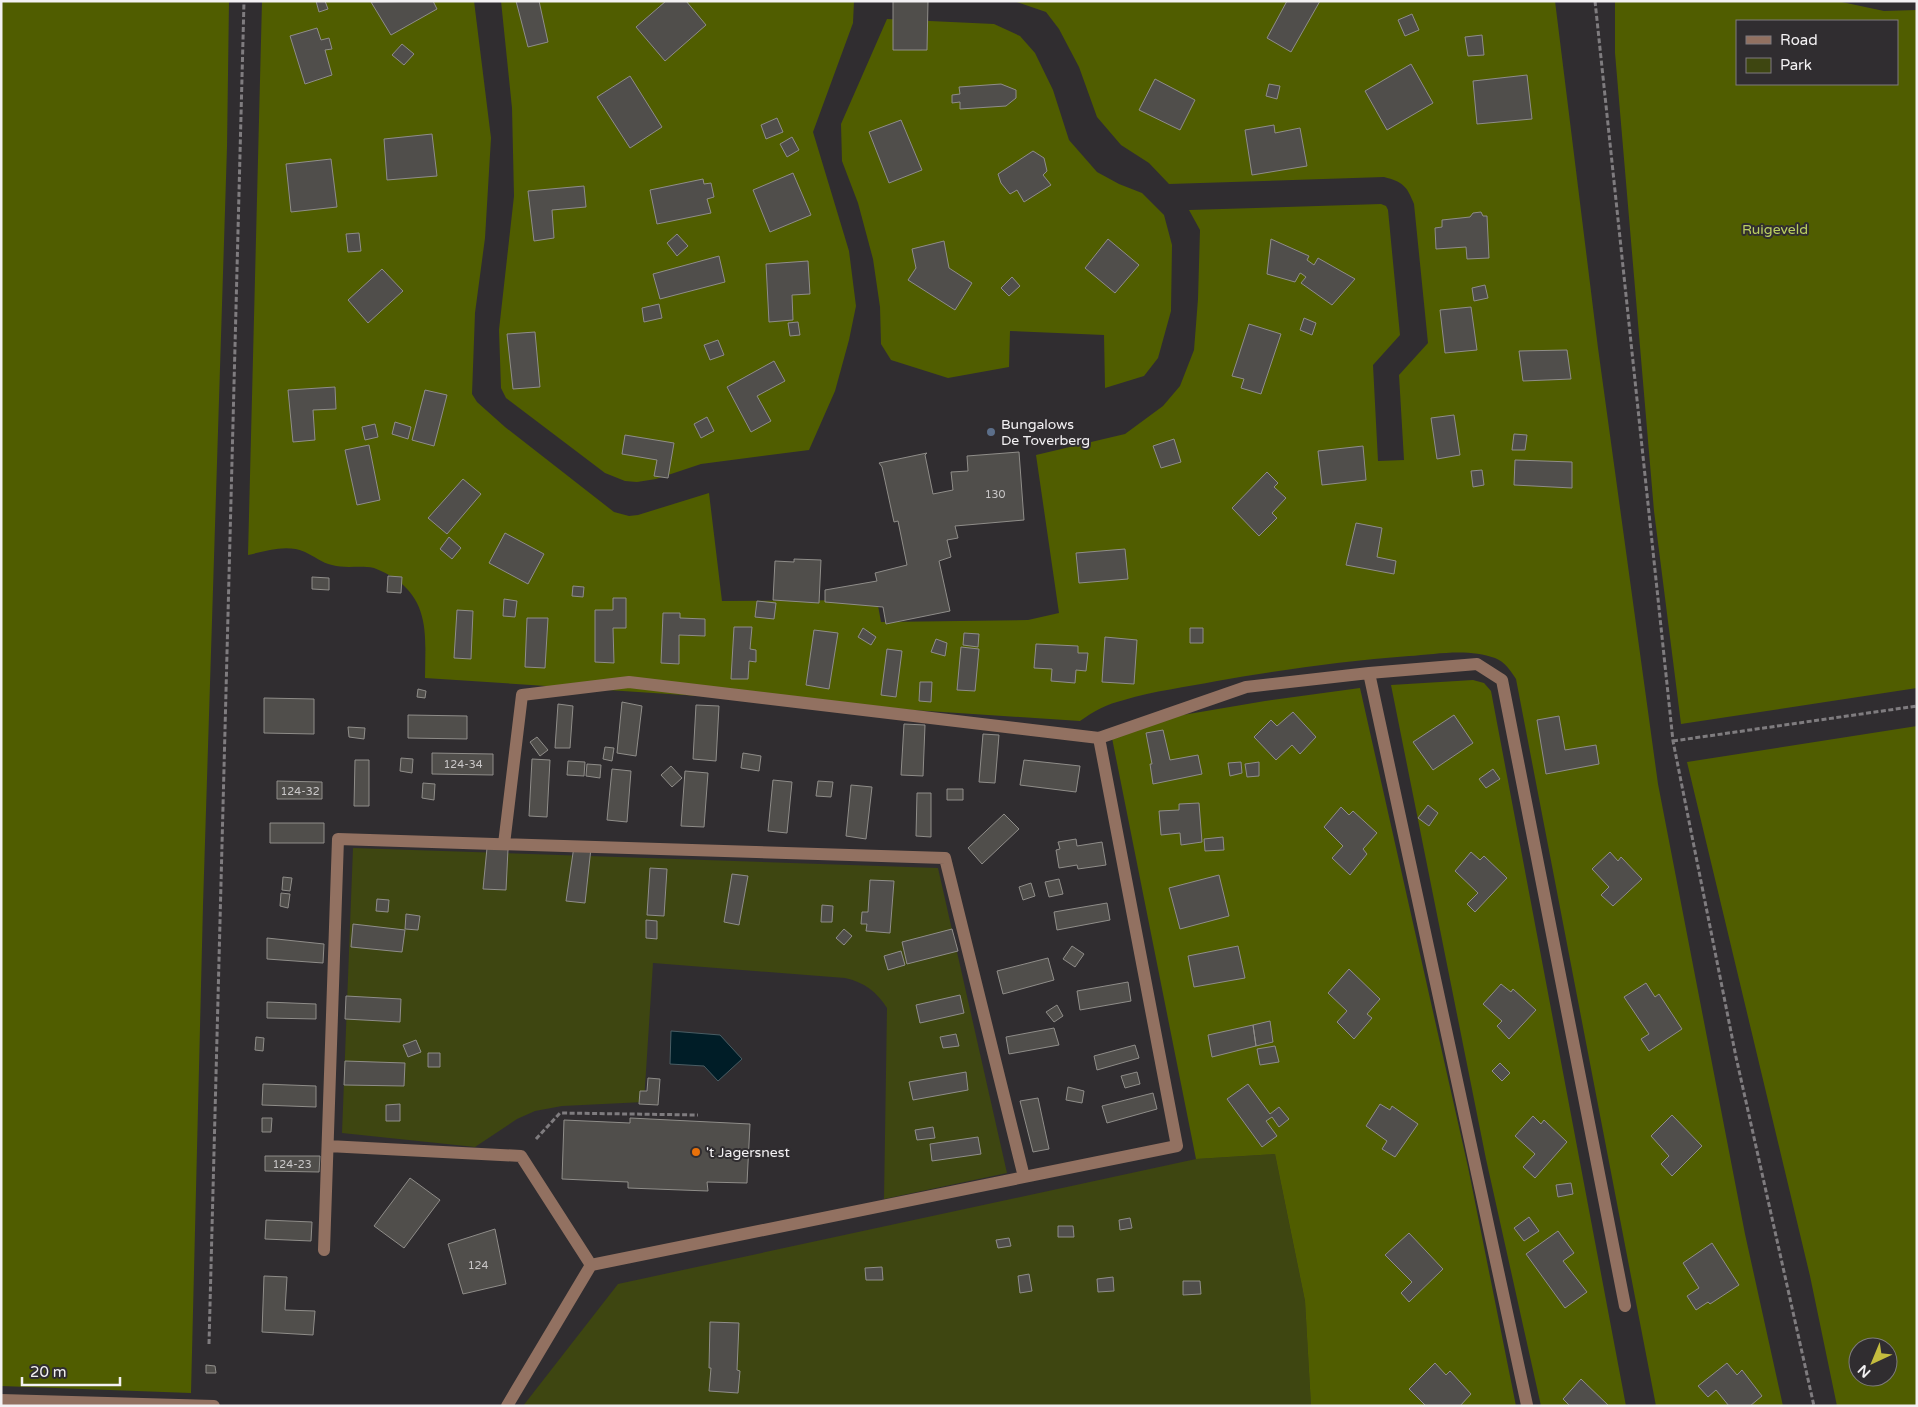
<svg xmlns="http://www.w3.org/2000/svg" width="1918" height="1407" viewBox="0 0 1918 1407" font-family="'Varela Round',sans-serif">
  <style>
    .green { fill: #3e4611 }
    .forest { fill: #505d00; fill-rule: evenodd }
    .water { fill: #001d27; stroke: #495d64 }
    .building { fill: #504e4b; stroke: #8f8d89 }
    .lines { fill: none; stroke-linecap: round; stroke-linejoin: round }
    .path { stroke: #7f7c7f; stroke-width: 3; stroke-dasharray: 5 2.5; stroke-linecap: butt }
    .minor { stroke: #927161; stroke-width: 12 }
    .service-dot { fill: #5c6f8a; stroke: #302d30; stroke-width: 2 }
    .food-dot { fill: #e8710a; stroke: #302d30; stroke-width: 2 }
    .labels { text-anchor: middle; stroke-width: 4; stroke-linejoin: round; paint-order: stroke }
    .number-label { font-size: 11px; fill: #cac8c9 }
    .park-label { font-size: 14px; fill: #bbcf62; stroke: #302d30 }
    .poi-label { font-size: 14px; fill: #f3f1f3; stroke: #302d30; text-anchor: start }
  </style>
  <rect width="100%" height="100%" fill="#302d30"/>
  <path class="green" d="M353,848L938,868L1007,1173L884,1199L887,1008C877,992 864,982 845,978L653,963L644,1102L562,1106L535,1111L517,1119L475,1147L342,1133Z
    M1275,1154L1305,1301L1311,1406H523L618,1284L1196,1159Z"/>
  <path class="forest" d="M1,1H229L227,147L203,905L191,1393L1,1386Z
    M262,1H474L491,138L485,238L475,313L472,394L477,402L505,427L614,512L629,516L638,515L709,493L722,601L877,600L881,622L1028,620L1059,613L1036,455L1125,434L1163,406L1180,386L1194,350L1198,299L1200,230L1189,210L1381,204L1386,206L1388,210L1400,335L1373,365L1378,461L1404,460L1399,375L1428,343L1414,204C1407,186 1403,182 1384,177L1169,184L1149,163L1121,145L1097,117L1079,67L1059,29L1046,12L1014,1H1555L1598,348L1658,784L1745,1234L1783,1406H1656L1516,679C1511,671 1505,662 1495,658C1469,648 1436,654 1409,656C1344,661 1280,670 1217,681C1186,687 1154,691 1124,700C1107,704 1094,711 1080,721L425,678C425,641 431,605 397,580C390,575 382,571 374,568C360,565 346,569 332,565C322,563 314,556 305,552C287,544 266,551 248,555Z
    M501,1H854L853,23L813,132L849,251L856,306L849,340L835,391L809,450L701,464L656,479L637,482L625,481L605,473L506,398L501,388L499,330L514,196L512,108Z
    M1615,1H1837L1884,11L1917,10V688L1681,724L1654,511L1615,53ZM1897,21V84H1737V21Z
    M887,19L994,24L1020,36L1035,53L1053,90L1069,140L1097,172L1119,184L1142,193L1164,215L1172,245L1171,311L1158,358L1144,376L1105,388L1104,335L1010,331L1009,367L948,378L891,360L881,344L880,307L873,259L858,203L842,161L841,124Z
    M1473,680L1484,683L1491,691L1626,1406H1541L1486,1159L1391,685Z
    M1360,688L1468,1167L1516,1406H1311L1305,1301L1275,1154L1196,1159L1111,733L1165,718L1265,701Z
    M1917,726V1406H1837L1810,1276L1687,762ZM1858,1347H1888V1377H1858Z"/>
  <path class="water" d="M671,1031L720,1035L742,1059L718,1081L704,1066L670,1064Z"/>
  <path class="building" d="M316,1H325L328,9L319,12Z
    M433,1L437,9L391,35L371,2Z
    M516,1H539L548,42L528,47Z
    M666,1H686L706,25L665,61L636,27Z
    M893,1H928L927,50H893Z
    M1287,1H1320L1291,52L1267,38Z
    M1412,14L1419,30L1405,36L1398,20Z
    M317,28L321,40L329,38L332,49L325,50L332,75L305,84L290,36Z
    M1482,35L1484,55L1468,56L1465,37Z
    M402,44L414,54L404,65L392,55Z
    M1411,64L1433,103L1387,130L1365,91Z
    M1527,75L1532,119L1477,124L1473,81Z
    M630,76L662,127L630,148L597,97Z
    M1155,79L1195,100L1180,130L1139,110Z
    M1001,84L1016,90V98L1006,106L960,109V102L952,103V95L960,94L959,87Z
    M1269,84L1280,86L1277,99L1266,96Z
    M777,118L783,132L766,139L761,125Z
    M901,120L922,170L889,183L869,132Z
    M1274,125L1275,133L1300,128L1307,166L1252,175L1245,130Z
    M432,134L437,176L387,180L384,139Z
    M792,137L799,150L787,157L780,144Z
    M1033,151L1044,158L1047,171L1043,175L1051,185L1024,202L1017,190L1010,194L1001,183L998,174Z
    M331,159L337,207L291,212L286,164Z
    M793,173L811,215L770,232L753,190Z
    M703,179L704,184L711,183L714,197L707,199L711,213L657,224L650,190Z
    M584,186L586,207L552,210L554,238L534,241L528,191Z
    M1481,212L1483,216H1487L1489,258L1467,259L1466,247L1436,249L1435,228L1442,227V220L1470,217L1473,213Z
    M359,233L361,251L348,252L346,234Z
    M677,234L688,246L677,256L667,243Z
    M1108,239L1139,265L1115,293L1085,268Z
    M1271,239L1309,256L1307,260L1314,265L1318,258L1355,279L1332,305L1301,283L1306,277L1302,274L1300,273L1295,282L1267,274Z
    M944,241L949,268L972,283L955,310L908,280L916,268L912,249Z
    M719,256L725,282L660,299L653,274Z
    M808,261L810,294L792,295L793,320L769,322L766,264Z
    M382,269L403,291L368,323L348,300Z
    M1012,277L1020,286L1009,296L1001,288Z
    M1485,285L1488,298L1474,301L1472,288Z
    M659,304L662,318L644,322L642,308Z
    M1471,307L1477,350L1445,353L1440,310Z
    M1304,318L1316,323L1312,335L1300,330Z
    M798,322L800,335L790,336L788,323Z
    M1249,324L1281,334L1261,394L1241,388L1244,379L1232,376Z
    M535,332L540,387L513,389L507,334Z
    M718,340L724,355L710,360L704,345Z
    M1567,350L1571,379L1523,381L1519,351Z
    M774,361L785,381L757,396L771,421L751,432L727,387Z
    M335,387L336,409L313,410L315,440L293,442L288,390Z
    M425,390L447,395L434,446L412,440Z
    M1454,415L1460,455L1437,459L1431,418Z
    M707,417L714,431L701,438L694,424Z
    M395,422L411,427L408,439L392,434Z
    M375,424L378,437L365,440L362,427Z
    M1514,434L1527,435L1525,450H1512Z
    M625,435L674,443L668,478L654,476L657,460L622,454Z
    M1174,439L1181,462L1161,468L1153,446Z
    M369,445L380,500L357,505L345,450Z
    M1363,446L1366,480L1322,485L1318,451Z
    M1019,452L1024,520L955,526L958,538L947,540L951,557L939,561L950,611L886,624L883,607L825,602V590L877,581L875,573L907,565L898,521L894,522L882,467L879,463L927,453L925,455L933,494L953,490L951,472L968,471L967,456Z
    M1515,460L1572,462V488L1514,485Z
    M1482,470L1484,485L1473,487L1471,471Z
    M1267,472L1278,483L1274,487L1286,498L1272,513L1277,518L1259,536L1232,508Z
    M463,479L481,494L447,534L428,518Z
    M1356,523L1382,528L1377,557L1396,561L1394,574L1346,565Z
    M505,533L544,554L528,584L489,563Z
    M449,537L461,548L452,559L440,549Z
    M1125,549L1128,579L1079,583L1076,553Z
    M794,559L821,560L819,603L773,600L775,561L794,562Z
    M388,576L402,577L401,593L387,592Z
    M312,577L329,578V590L312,589Z
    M573,586L584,587L583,597L572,596Z
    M613,598H626V628H613L614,663L595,662V610H613Z
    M504,599L517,601L515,617L503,616Z
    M757,601L776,603L774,619L755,617Z
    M457,610L473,611L471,659L454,658Z
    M663,613H680V618L705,619V636L679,635V664L661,663Z
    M527,618H548L545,668L525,667Z
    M734,627H752L750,649L756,650V662L749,661L748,679H731Z
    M863,628L876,637L871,645L858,637Z
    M1190,628H1203V643H1190Z
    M814,630L838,633L829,689L806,685Z
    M964,633L979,634L978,647L963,645Z
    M1105,637L1137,640L1134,684L1102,682Z
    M936,639L947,643L945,656L931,652Z
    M1036,644L1078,646V653H1088L1086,671L1076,670L1075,683L1051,681L1052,669L1034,668Z
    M961,647L979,649L975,691L957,690Z
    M887,649L902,651L896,697L881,695Z
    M920,682H932L931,702L919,701Z
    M418,689L426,691L425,698L417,697Z
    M264,698L314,699V734L264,733Z
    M622,702L642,706L636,756L617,753Z
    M558,704L573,706L570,748H555Z
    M696,705L719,706L716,761L693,759Z
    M1293,712L1316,737L1300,754L1292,745L1276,760L1254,737L1271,720L1277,726Z
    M408,715L467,716V739L408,738Z
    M1454,715L1473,743L1433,770L1413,742Z
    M1559,716L1565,750L1596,745L1599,764L1546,774L1537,720Z
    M904,724L925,725L923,776L901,775Z
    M348,727L365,728L364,739L349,737Z
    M1163,730L1170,760L1198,755L1202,774L1153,784L1150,764H1152L1146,733Z
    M983,734L999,735L995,783L979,782Z
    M537,737L548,750L540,756L530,742Z
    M605,747L614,748L612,761L603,759Z
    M432,753L493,754V775L432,774Z
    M743,753L761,756L759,771L741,768Z
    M401,758L413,759L412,773L400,771Z
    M532,759L550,760L547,817L529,816Z
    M355,760H369V806H354Z
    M1024,760L1080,766L1076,792L1020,785Z
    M568,761L585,762L584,776L567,775Z
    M1241,762L1242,773L1230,776L1228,763Z
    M1259,762V776L1247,777L1245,764Z
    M587,764L601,765L600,778L586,776Z
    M671,766L682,778L672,787L661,775Z
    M612,769L631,771L627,822L607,820Z
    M1493,769L1500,779L1486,788L1479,779Z
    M685,771L708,773L704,827L681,826Z
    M773,780L792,782L787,833L768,831Z
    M277,781L322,782V799H277Z
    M818,781L833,782L831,797L816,796Z
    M423,783L435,784L434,800L422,798Z
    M851,785L872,787L866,839L846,836Z
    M947,789H963V800H947Z
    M917,793H931V837L916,836Z
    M1199,803L1202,842L1181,845L1180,833L1161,835L1159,811L1179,810V804Z
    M1428,805L1438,813L1429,826L1418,818Z
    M1341,807L1349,815L1353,811L1377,833L1363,849L1367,854L1350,875L1332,858L1343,846L1324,827Z
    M1004,814L1019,829L982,864L968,848Z
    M270,823H324V843H270Z
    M1223,837L1224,850L1205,851L1204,839Z
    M1076,839L1077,846L1102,842L1106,865L1078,869L1077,865L1059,868L1056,850L1060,849L1058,842Z
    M574,846L591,848L585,903L566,901Z
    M487,848L508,849L506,890L483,889Z
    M1471,852L1480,860L1484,856L1507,878L1475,912L1467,904L1478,893L1455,871Z
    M1610,852L1618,861L1621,857L1642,879L1613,906L1601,895L1609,887L1592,869Z
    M650,868L667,869L664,916L647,915Z
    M732,874L748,876L739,925L724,922Z
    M1219,875L1229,916L1180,929L1169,888Z
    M283,877L292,878L290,891L282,890Z
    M1059,879L1063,894L1049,897L1045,882Z
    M870,880L894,881L890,933L866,931L867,924H861L862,912H868Z
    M1031,883L1035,896L1023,900L1019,887Z
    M281,893L290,894L288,908L280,906Z
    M377,899L389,900L388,912L376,911Z
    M1107,903L1110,920L1057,930L1054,912Z
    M822,905L833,906L832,922H821Z
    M406,914L420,916L418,930L405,929Z
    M646,920L657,921V939L646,938Z
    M353,924L405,930L402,952L351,947Z
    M844,929L852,936L844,945L836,938Z
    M952,929L958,951L907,964L902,942Z
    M267,938L324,944L323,963L267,959Z
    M1072,946L1084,954L1075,967L1063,959Z
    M1238,946L1245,978L1194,987L1188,956Z
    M901,951L905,965L888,970L884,956Z
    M1048,958L1054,980L1003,994L997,971Z
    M1349,969L1380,999L1367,1014L1372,1018L1354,1039L1337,1022L1347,1011L1328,993Z
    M1128,982L1131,1001L1080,1010L1077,991Z
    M1646,983L1655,997L1659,994L1682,1029L1649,1051L1641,1039L1649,1034L1624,997Z
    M1501,984L1511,992L1513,989L1536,1010L1509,1039L1497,1026L1502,1021L1483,1004Z
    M960,995L964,1013L920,1023L916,1005Z
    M346,996L401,999L400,1022L345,1019Z
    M267,1002L316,1004V1019L267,1018Z
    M1057,1005L1063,1016L1054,1022L1046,1012Z
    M1270,1021L1273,1042L1256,1046L1253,1025Z
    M1253,1025L1256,1046L1212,1057L1208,1035Z
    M1054,1028L1059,1045L1009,1054L1006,1037Z
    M956,1034L959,1046L943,1048L940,1037Z
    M256,1037L264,1038L263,1051L255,1050Z
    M416,1040L421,1052L408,1057L403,1045Z
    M1135,1045L1139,1058L1097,1070L1094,1056Z
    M1275,1046L1279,1062L1260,1065L1257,1049Z
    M428,1053H440V1067H428Z
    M345,1061L405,1063L404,1086L344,1085Z
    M1500,1063L1510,1073L1502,1081L1492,1071Z
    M966,1072L968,1090L913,1100L909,1082Z
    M1137,1072L1140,1084L1125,1088L1121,1076Z
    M648,1078L660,1079L658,1105L639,1104L640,1091H647Z
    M263,1084L316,1086V1107L262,1105Z
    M1248,1084L1270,1114L1279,1107L1289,1119L1279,1127L1272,1117L1266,1121L1277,1136L1262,1147L1227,1099Z
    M1068,1087L1084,1091L1082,1103L1066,1100Z
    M1153,1093L1157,1109L1107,1123L1102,1106Z
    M1038,1098L1049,1149L1033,1152L1020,1101Z
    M400,1104V1121H386V1105Z
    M1380,1104L1390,1110L1392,1106L1418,1124L1395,1157L1382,1149L1387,1141L1366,1126Z
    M1672,1115L1702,1146L1672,1176L1661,1164L1669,1156L1651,1136Z
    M1533,1116L1541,1124L1544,1120L1567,1142L1535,1178L1523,1167L1535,1154L1515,1136Z
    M262,1118H272L271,1132H262Z
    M630,1118L750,1124L747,1183L707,1182L708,1191L628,1188V1182L562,1179L564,1120L630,1123Z
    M933,1127L935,1138L917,1140L915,1130Z
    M978,1137L981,1154L932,1161L930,1144Z
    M265,1156H320L319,1172L265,1171Z
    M410,1178L440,1200L404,1248L374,1226Z
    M1571,1183L1573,1194L1558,1197L1556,1185Z
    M1529,1217L1539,1231L1524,1241L1514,1228Z
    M1130,1218L1132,1228L1120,1230L1119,1220Z
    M266,1220L312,1222L311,1241L265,1239Z
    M1058,1226H1073L1074,1237H1058Z
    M495,1229L506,1284L463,1294L448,1244Z
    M1558,1231L1574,1253L1563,1261L1587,1292L1565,1308L1526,1254Z
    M1409,1233L1443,1269L1409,1302L1401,1293L1412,1282L1385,1255Z
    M1009,1238L1011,1246L998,1248L996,1240Z
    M1712,1243L1739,1285L1710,1304L1708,1302L1696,1310L1687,1296L1699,1288L1683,1263Z
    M882,1267L883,1280H866L865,1268Z
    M1029,1274L1032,1291L1020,1293L1018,1276Z
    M264,1276L287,1277L285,1310L315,1311L313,1335L262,1332Z
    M1113,1277L1114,1291L1098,1292L1097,1279Z
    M1183,1281H1200L1201,1294L1183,1295Z
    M710,1322L739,1323L737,1370L740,1371L738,1393L709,1391L711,1368H709Z
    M1435,1363L1446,1375L1450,1371L1471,1394L1460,1406H1426L1409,1389Z
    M1727,1363L1737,1375L1742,1370L1762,1396L1750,1406H1729L1716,1390L1708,1397L1698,1386Z
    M206,1365L215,1366L216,1373H206Z
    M1581,1379L1609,1406H1570L1563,1399Z"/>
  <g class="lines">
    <path class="path" d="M1595,1L1673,741L1736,1057L1814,1406
      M1673,741L1917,706
      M536,1139L560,1113L698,1115
      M209,1344L244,1"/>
    <path class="minor" d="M1369,673L1527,1405
      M504,844L522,695L629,682L1099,738
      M328,1146L521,1156L591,1265
      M324,1250L338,839L945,858L1024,1177
      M1,1400L214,1406
      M507,1406L591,1265L1177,1146L1099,738L1246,687L1369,673L1477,664L1502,680L1625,1306"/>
  </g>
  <circle class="service-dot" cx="991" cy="432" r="5"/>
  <circle class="food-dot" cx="696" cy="1152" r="5"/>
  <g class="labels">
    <g class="number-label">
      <text x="995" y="498">130</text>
      <text x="463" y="768">124-34</text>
      <text x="300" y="795">124-32</text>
      <text x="292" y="1168">124-23</text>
      <text x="478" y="1269">124</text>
    </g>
    <g class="park-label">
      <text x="1775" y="234">Ruigeveld</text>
    </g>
    <g class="poi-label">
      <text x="1001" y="429">Bungalows<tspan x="1001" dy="16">De Toverberg</tspan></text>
      <text x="706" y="1157">'t Jagersnest</text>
    </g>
  </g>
  <rect width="1918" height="1407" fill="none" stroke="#f3f1f3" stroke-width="5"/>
  <rect x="1736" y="20" width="162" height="65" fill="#302d30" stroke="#7e7b7e"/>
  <rect x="1746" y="36" width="25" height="8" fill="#927161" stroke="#7e7b7e"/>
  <text x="1780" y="45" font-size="15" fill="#f3f1f3">Road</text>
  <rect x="1746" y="58" width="25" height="15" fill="#3e4611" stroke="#7e7b7e"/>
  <text x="1780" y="70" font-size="15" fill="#f3f1f3">Park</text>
  <g transform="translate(1873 1362) rotate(224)"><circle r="24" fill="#302d30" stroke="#7e7b7e"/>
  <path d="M0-4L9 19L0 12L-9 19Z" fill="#c4bc3e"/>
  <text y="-8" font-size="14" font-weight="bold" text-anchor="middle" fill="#f3f1f3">N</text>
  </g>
  <path d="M22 1377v8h98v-8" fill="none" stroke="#f3f1f3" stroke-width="2.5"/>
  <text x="30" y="1377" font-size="15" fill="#f3f1f3" stroke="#302d30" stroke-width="4" paint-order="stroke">20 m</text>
</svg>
